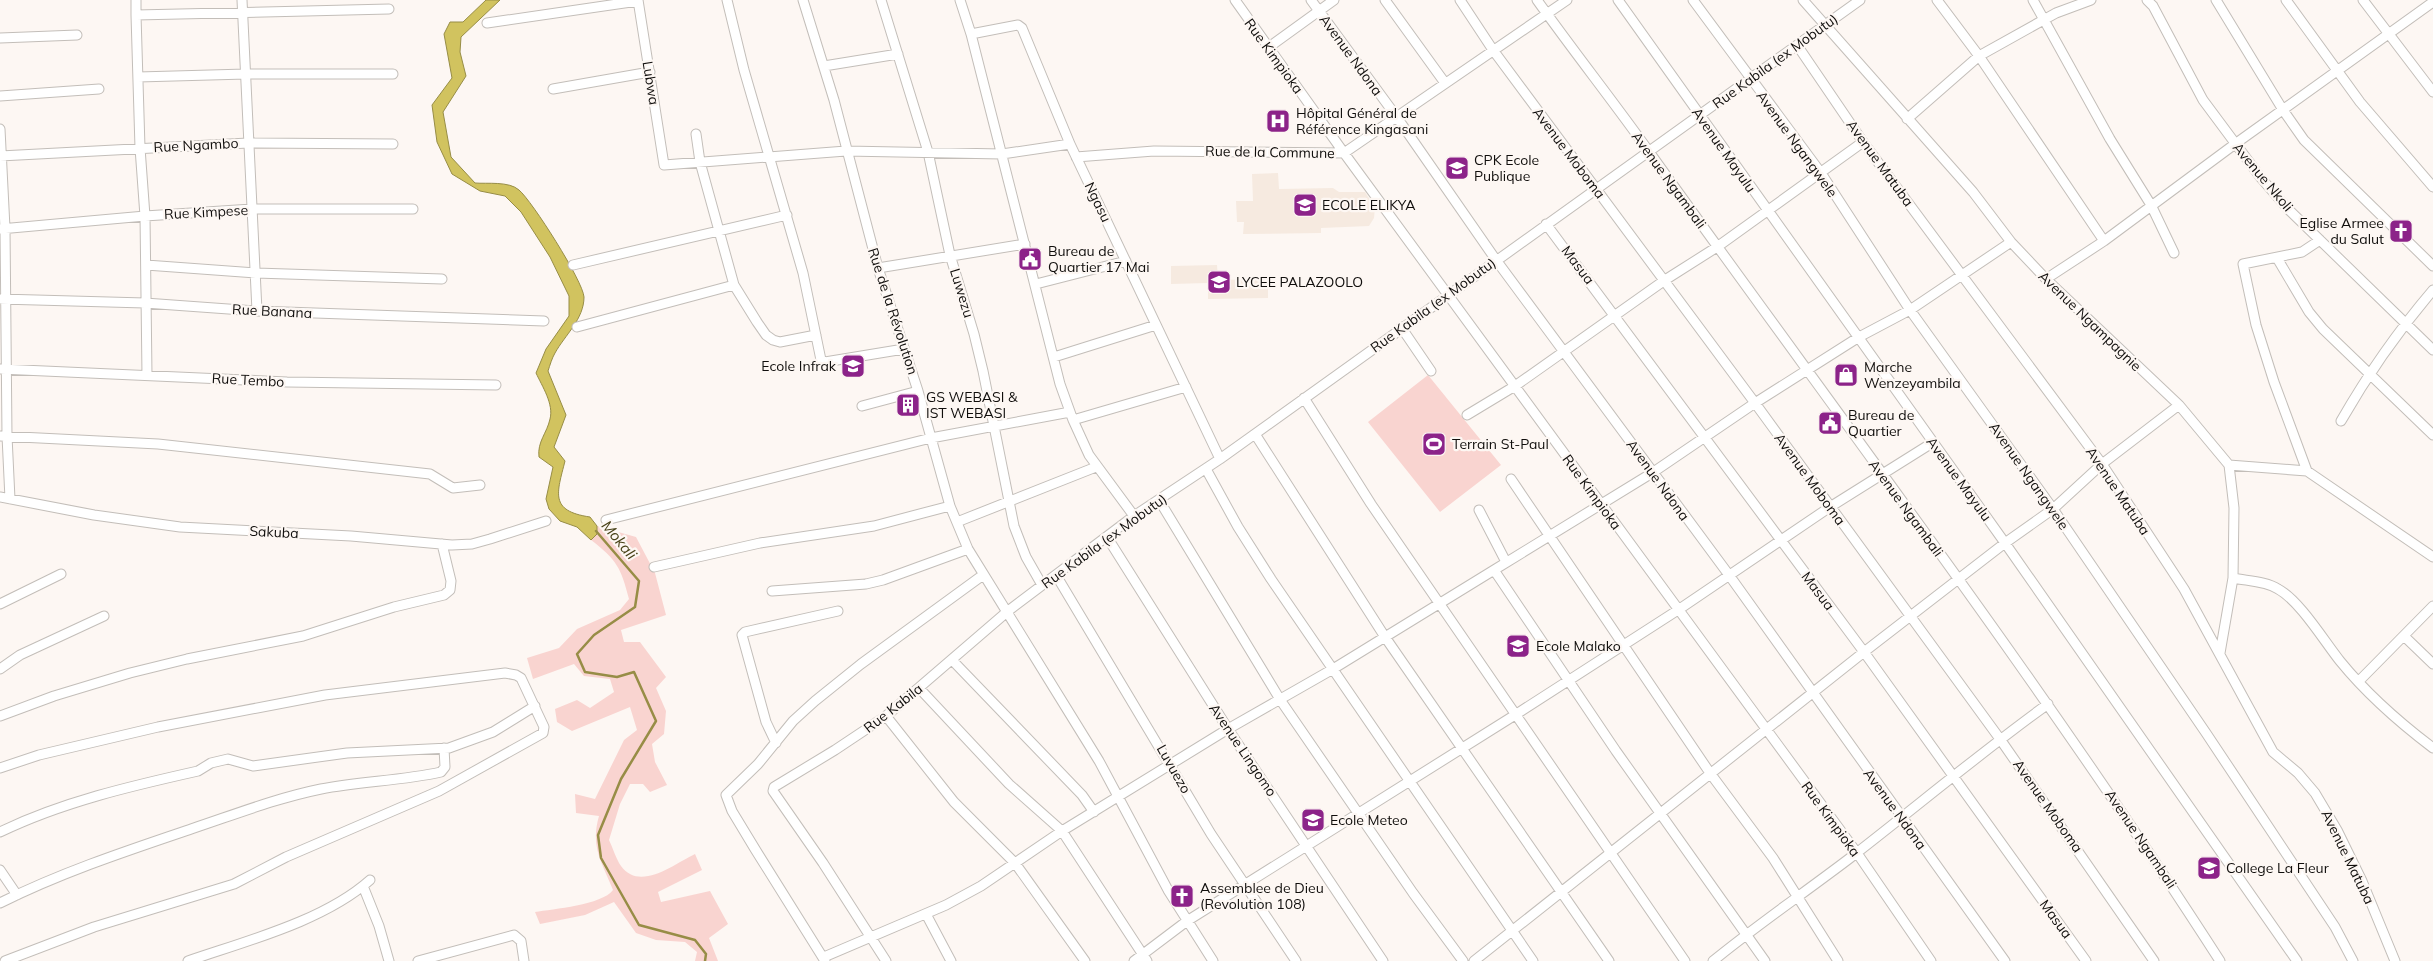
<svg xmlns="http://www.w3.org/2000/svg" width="2433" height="961" viewBox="0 0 2433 961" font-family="Mulish,sans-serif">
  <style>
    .built { fill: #f6eae0 }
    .green { fill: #f9d4d0 }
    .water { fill: #d1c35f; stroke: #978d46 }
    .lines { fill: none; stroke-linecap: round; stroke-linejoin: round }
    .stream { stroke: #978d46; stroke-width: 2.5 }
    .minor-casing { stroke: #c3beb9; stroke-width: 11 }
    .minor { stroke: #fff; stroke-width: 9 }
    .labels { text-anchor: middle; stroke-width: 4.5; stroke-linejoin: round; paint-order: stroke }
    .street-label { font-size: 14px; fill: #100e0c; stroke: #fdf7f3 }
    .poi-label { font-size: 14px; fill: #100e0c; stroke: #fdf7f3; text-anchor: start }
    .water-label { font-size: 15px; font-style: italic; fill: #484218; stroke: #fdf7f3 }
  </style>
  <rect width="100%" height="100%" fill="#fdf7f3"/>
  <path class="built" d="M1278,173L1279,189L1333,188L1339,192H1365L1375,208L1374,218L1369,226L1321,228V233L1243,234L1244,222H1237L1236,201H1253L1252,174Z
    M1217,265L1218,280L1268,279V298L1208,299V283L1171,284V266Z"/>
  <path class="green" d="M1428,375L1501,465L1440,512L1368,422Z
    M597,526L636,537L655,573L666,615L621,630L624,642H640L666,677L656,688L666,711L664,734L652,744L655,762L667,785L650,792L643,784H630L620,804L609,840C613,848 616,859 621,866C640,892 674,864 695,854L702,870L658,892L661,902L710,891L728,924L709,938L718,961H695L697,952L685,942L656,940L636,933L614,902L585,915L540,924L535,912C553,909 602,905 613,890C602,862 590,847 599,816L576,813L575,794L595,799L624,740L637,730L630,707L572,731L557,722L555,709L577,700L590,708L614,692L610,679L584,676L574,664L533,679L527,658L559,648L577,629L620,610L629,599C621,568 617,560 591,540L597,534Z"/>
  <path class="water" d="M486,0H500L461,37L460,52L466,76L443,112L451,157L475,183C487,184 509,181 519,190C532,201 583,281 584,297C584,319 565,335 555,353C552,358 550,365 548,371L566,415L554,447L565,461C557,493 549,511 590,517L597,526V534L591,540L577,527L560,521L549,509L546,499L553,467L539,457C537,442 547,433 550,419C554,404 542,386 536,373L546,349L569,316V296L550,257L521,212L505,196L480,191L452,174L437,142L432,105L452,78L444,34L450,22H463Z"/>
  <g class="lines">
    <path class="stream" d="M596,531L639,581L635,607L594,635L577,654L585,672L617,677L634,672L656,721L621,779L598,835L601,858L639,925L695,940L706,954L705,961"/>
    <g class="minor-casing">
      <path id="minor" d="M136,0V15
        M242,0L257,311
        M638,0L664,165L846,151L1002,154L1070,144
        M727,0L744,70L803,273L821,360L825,362L904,349
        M803,0L834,100L878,268L918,391L950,506L968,549L1099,761L1168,890L1213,961
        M881,0L928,152L950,255L974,334L983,371L1014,526L1026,557L1042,585
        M960,0L971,34L1060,384L1073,420L1089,455L1134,516
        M1235,0L1344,153L1857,853L1931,961
        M1311,0L1396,116L1496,260L1729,575L2005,961
        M1385,0L1445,83
        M1460,0L1493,50L1755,403L2000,739L2154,961
        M1537,0C1574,52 1613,101 1650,153C1842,421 2042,684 2220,961
        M1618,0L2005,543L2297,961
        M1693,0L1821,173L1910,310L2053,509L2206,733L2335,927L2353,961
        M1803,0L1973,192L2011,242L2046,279L2179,405L2229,465L2307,471L2433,557
        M1937,0L1979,56L2104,241
        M2033,0L2110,139L2151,205L2174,253
        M2147,0L2153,6L2203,100L2261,178L2288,209L2433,350
        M2216,0L2283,110L2304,140L2433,266
        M2286,0L2360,102L2433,187
        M2363,0L2433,92
        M487,23L638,1
        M971,34L1018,25L1022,28L1070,144L1220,459
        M0,38L77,35
        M1797,45L1863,142L2102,464L2184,589L2273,752L2298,773L2315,793L2337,830L2362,881L2395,961
        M1269,47L1334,0
        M824,66L898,54
        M138,77L246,74H393
        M553,89L650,72
        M0,96L99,89
        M1907,119L1979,56L2056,13L2091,0
        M0,129L5,228L7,436L10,499
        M696,134L700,162L734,285L757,322L766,335L773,340L780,342L816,335
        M0,156L248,143L393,144
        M1076,157L1154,151L1344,153L1567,0
        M1546,224L1864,652L2086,961
        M0,229L145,216L252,209H413
        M2277,258L2309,312L2323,329L2433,435
        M146,265L256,273L442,279
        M573,265L787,215
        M878,268L1025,244
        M2046,279L2104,241L2235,144L2433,2
        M1036,284L1126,261
        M0,299L145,303L257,311L544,321
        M577,327L734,285
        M1401,327L1431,371
        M1054,357L1156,325
        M0,369L287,382L496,385
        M147,375L145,216L140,148L136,15L389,9
        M1304,398L1371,504L1685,961
        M862,406L918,391
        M1467,415L1515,386L1665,280L1717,247L1863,142
        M1073,420L1186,387
        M2341,421C2368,374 2398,331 2433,290
        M1255,434L1385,637L1609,961
        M0,436L158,444L430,474L453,488L480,485
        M1206,469L1238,527L1271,579L1533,961
        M2307,471L2274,382L2256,325L2243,264L2302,252L2320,240
        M1511,479L1710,773L1773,858L1838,961
        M0,497L94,515L180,527L351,536L452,545L472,544L490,539L546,521
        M1159,500L1281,701L1413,893L1463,961
        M1479,510L1506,562
        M606,520L931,438L1070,412
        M957,522L1096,467
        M1107,537L1228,729L1383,961
        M654,567L760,543L874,526L950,506
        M1056,575L1211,834L1296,961
        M2233,578C2247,581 2266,581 2278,589C2300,601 2324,641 2340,661C2366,693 2400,723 2433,748
        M772,591L866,584L883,580L968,549
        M0,604L61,574
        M2405,637L2433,664
        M2220,653L2233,578L2234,508L2229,465
        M952,660L1082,795L1094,812
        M0,669L20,655L104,616
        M2359,681L2433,606
        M919,688L1009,784L1062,831L1147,961
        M0,716L54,696L130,673L187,659L303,636L394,607L444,595L450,590L451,581L442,544
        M886,716L954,802L1015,863L1085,961
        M776,743L766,722L742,635L745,632L838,611
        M0,768L39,755L158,727L325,695L505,673L516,675L521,678L544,727L543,733L439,791L286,857L234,884L94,927L5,961
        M0,832C62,802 131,786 198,771L211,763L228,759L253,766L347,753L449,748L493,732L535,706
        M0,870L17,895
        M363,886L379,926L389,961
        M0,903C62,872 129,850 194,828C236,814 277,798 321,789C360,781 401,781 441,772L445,767L444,748
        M926,914L951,961
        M824,957L946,905L981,886L1062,831L1228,729L1333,669L1494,570
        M188,961C246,941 324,921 370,880
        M418,961L514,935L521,941L524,961
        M825,961L755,849L732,811L726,795L758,764L793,721L815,701L861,664L983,575
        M886,961L823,863L773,791L774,787L835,750L886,716L1008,611L1134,516L1220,459L1860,0
        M1134,961L1187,921L1515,715L1678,610L1830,507L1932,443
        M1474,961L1864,652L2005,543L2053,509L2102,464L2179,405
        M1713,961C1757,925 1804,893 1850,858C1916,807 1980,753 2048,704
        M1765,961L1616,751L1494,570L1652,473L1755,403L1859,337L1910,310L2011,242"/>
    </g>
    <use href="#minor" class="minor"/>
  </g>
  <defs>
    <g id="hospital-square" transform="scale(1.25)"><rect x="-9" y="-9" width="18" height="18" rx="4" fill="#8c2389" stroke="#fdf7f3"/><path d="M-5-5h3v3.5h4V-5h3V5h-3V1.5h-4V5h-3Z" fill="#fff"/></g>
    <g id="school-square" transform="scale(1.25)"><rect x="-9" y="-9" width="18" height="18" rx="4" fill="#8c2389" stroke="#fdf7f3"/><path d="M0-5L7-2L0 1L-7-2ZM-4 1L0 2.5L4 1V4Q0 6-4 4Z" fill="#fff"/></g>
    <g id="church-square" transform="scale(1.25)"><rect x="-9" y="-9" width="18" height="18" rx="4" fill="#8c2389" stroke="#fdf7f3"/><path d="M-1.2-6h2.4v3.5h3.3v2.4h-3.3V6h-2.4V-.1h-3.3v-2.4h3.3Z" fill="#fff"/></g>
    <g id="civic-square" transform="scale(1.25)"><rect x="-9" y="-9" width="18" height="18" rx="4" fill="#8c2389" stroke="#fdf7f3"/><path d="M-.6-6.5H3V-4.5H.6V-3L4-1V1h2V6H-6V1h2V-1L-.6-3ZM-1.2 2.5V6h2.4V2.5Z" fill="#fff"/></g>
    <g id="shop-square" transform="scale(1.25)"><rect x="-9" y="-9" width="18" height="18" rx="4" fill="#8c2389" stroke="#fdf7f3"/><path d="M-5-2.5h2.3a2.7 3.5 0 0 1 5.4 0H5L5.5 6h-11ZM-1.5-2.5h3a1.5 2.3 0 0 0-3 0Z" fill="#fff"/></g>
    <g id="building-square" transform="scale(1.25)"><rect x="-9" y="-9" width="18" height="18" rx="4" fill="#8c2389" stroke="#fdf7f3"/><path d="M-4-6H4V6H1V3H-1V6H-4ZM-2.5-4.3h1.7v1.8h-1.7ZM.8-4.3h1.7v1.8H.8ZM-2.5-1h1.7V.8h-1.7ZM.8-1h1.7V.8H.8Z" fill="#fff"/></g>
    <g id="stadium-square" transform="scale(1.25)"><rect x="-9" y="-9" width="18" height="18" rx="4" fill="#8c2389" stroke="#fdf7f3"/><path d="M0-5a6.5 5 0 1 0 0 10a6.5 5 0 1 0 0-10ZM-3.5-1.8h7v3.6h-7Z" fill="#fff"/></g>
  </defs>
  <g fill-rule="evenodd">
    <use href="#hospital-square" x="1278" y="121"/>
    <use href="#school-square" x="1457" y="168"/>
    <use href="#school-square" x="1305" y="205"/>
    <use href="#church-square" x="2401" y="231"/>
    <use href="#civic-square" x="1030" y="259"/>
    <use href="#school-square" x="1219" y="282"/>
    <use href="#school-square" x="853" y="366"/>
    <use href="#shop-square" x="1846" y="375"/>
    <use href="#building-square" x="908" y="405"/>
    <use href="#civic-square" x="1830" y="423"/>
    <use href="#stadium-square" x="1434" y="444"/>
    <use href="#school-square" x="1518" y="646"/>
    <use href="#school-square" x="1313" y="820"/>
    <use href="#school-square" x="2209" y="868"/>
    <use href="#church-square" x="1182" y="896"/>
  </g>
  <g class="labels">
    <g class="street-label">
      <text transform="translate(1351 55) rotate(54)" y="5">Avenue Ndona</text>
      <text transform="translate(1274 56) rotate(54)" y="5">Rue Kimpioka</text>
      <text transform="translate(1775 61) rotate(-36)" y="5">Rue Kabila (ex Mobutu)</text>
      <text transform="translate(651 83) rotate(81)" y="5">Lubwa</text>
      <text transform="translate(1797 144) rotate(54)" y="5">Avenue Ngangwele</text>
      <text transform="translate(196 145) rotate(-3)" y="5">Rue Ngambo</text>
      <text transform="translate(1724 150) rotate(55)" y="5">Avenue Mayulu</text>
      <text transform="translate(1270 152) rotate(1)" y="5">Rue de la Commune</text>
      <text transform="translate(1569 153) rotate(53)" y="5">Avenue Moboma</text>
      <text transform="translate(1880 163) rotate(54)" y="5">Avenue Matuba</text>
      <text transform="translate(2263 177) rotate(50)" y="5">Avenue Nkoli</text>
      <text transform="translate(1669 180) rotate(54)" y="5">Avenue Ngambali</text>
      <text transform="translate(1098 202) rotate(64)" y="5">Ngasu</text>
      <text transform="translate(206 212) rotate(-3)" y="5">Rue Kimpese</text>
      <text transform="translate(1578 265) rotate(53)" y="5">Masua</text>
      <text transform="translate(962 293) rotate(73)" y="5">Luwezu</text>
      <text transform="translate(1433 305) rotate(-36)" y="5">Rue Kabila (ex Mobutu)</text>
      <text transform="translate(272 311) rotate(3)" y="5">Rue Banana</text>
      <text transform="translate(893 311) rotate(72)" y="5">Rue de la Révolution</text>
      <text transform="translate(2090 321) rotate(44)" y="5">Avenue Ngampagnie</text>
      <text transform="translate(248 380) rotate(3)" y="5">Rue Tembo</text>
      <text transform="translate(2029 476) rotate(55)" y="5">Avenue Ngangwele</text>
      <text transform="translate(1810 479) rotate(54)" y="5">Avenue Moboma</text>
      <text transform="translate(1959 479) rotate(54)" y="5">Avenue Mayulu</text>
      <text transform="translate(1658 480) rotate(54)" y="5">Avenue Ndona</text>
      <text transform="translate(2118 491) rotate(56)" y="5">Avenue Matuba</text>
      <text transform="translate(1592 492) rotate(54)" y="5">Rue Kimpioka</text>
      <text transform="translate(1906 508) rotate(54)" y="5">Avenue Ngambali</text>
      <text transform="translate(274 532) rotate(3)" y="5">Sakuba</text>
      <text transform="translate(1104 541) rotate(-36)" y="5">Rue Kabila (ex Mobutu)</text>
      <text transform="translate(1818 591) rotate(53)" y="5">Masua</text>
      <text transform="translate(893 708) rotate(-38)" y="5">Rue Kabila</text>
      <text transform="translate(1243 750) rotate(56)" y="5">Avenue Lingomo</text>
      <text transform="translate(1174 769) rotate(60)" y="5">Luvuezo</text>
      <text transform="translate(2048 806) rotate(55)" y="5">Avenue Moboma</text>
      <text transform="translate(1895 809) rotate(54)" y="5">Avenue Ndona</text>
      <text transform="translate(1831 819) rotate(54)" y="5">Rue Kimpioka</text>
      <text transform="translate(2141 839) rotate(56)" y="5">Avenue Ngambali</text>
      <text transform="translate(2348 857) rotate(64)" y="5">Avenue Matuba</text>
      <text transform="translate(2056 919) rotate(54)" y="5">Masua</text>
    </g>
    <g class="poi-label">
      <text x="1296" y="118">Hôpital Général de<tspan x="1296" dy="16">Référence Kingasani</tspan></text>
      <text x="1474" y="165">CPK Ecole<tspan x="1474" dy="16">Publique</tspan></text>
      <text x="1322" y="210">ECOLE ELIKYA</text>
      <text x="2384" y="228" text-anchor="end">Eglise Armee<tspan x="2384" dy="16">du Salut</tspan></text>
      <text x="1048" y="256">Bureau de<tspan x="1048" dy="16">Quartier 17 Mai</tspan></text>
      <text x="1236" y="287">LYCEE PALAZOOLO</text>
      <text x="836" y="371" text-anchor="end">Ecole Infrak</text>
      <text x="1864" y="372">Marche<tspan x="1864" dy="16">Wenzeyambila</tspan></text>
      <text x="926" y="402">GS WEBASI &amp;<tspan x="926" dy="16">IST WEBASI</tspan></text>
      <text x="1848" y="420">Bureau de<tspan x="1848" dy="16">Quartier</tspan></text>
      <text x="1452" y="449">Terrain St-Paul</text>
      <text x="1536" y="651">Ecole Malako</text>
      <text x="1330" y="825">Ecole Meteo</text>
      <text x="2226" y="873">College La Fleur</text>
      <text x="1200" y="893">Assemblee de Dieu<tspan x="1200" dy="16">(Revolution 108)</tspan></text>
    </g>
    <g class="water-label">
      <text transform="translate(619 540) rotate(50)" y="5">Mokali</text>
    </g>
  </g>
</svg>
